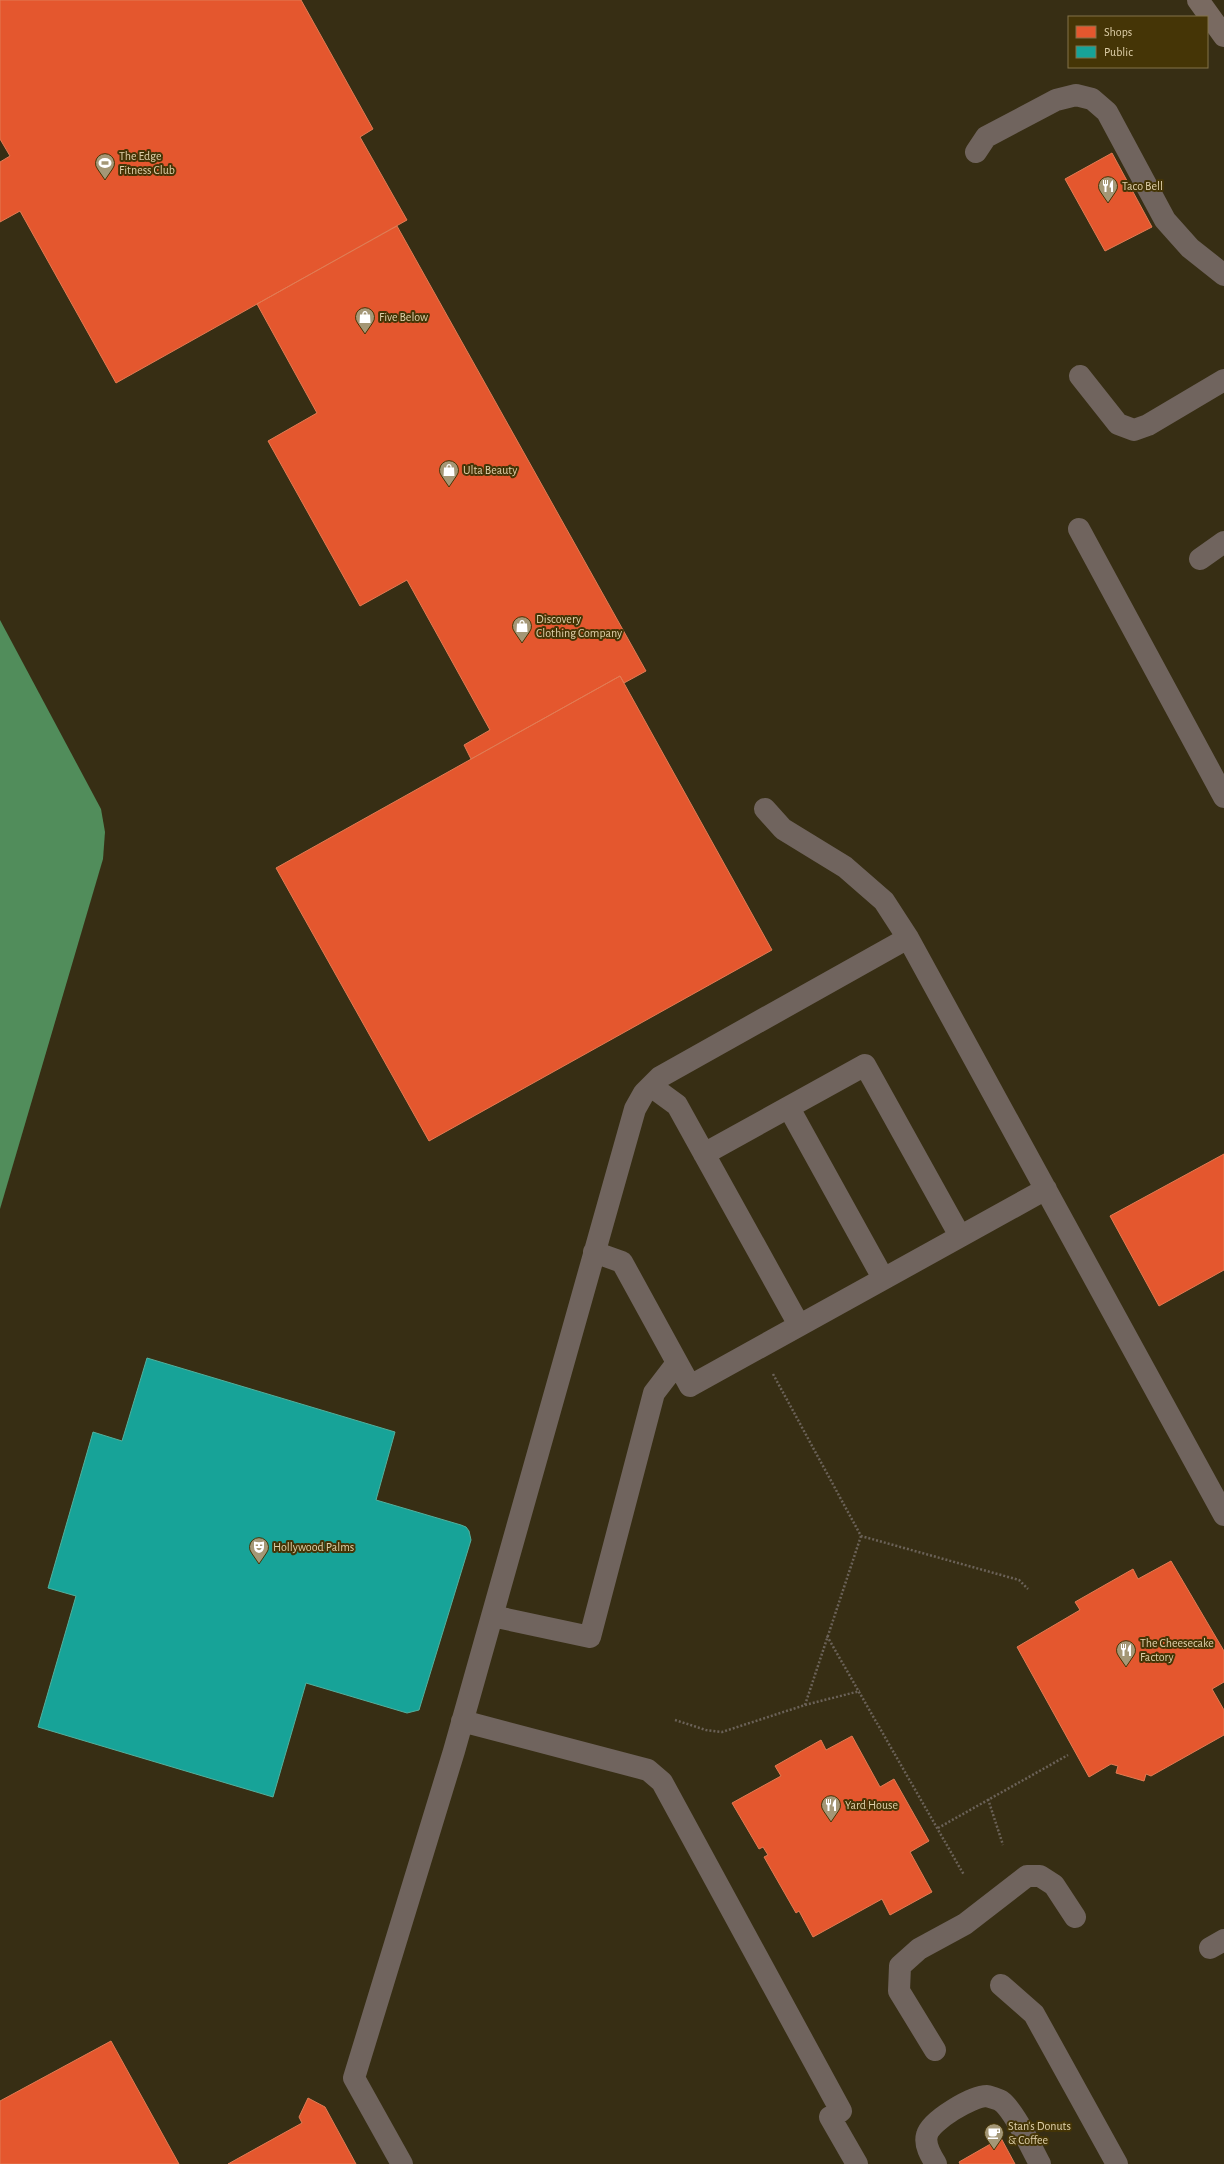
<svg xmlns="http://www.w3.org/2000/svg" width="1224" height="2164" font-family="'Alegreya Sans',sans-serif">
  <rect width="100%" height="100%" fill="#372e14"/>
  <path fill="#518d5b" d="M0 620 101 809 105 832 103 859 0 1209Z"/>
  <path fill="#e4572e" stroke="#e27b53" d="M0 0H301L373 129 360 137 407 220 116 383 20 211 0 222V162L10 156 0 139Z
    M1112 153 1152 227 1105 251 1065 179Z
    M397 226 646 671 624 683 620 676 471 759 464 745 490 730 407 580 360 606 268 441 317 413 257 304Z
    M620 676 772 950 429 1141 276 868Z
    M1224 1154V1270L1159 1306 1110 1216Z
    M1171 1561 1224 1651V1682L1212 1689 1224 1710V1735L1151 1776 1146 1774 1144 1781 1116 1773 1118 1766 1111 1764 1089 1777 1017 1647 1080 1610 1075 1602 1133 1569 1138 1579Z
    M852 1736 880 1787 894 1779 929 1841 910 1852 932 1892 890 1915 882 1899 813 1937 799 1911 796 1913 764 1857 768 1855 763 1847 759 1849 732 1803 781 1776 775 1766 821 1740 826 1750Z
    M111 2041 179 2164H0V2101Z
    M308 2098 325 2107 356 2164H228L302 2123 299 2117Z
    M1001 2138 1015 2164H960L959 2162Z"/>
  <path fill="#17a398" stroke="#53b09d" d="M147 1358 395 1432 376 1500 461 1525 466 1527 469 1531 471 1540 419 1710 407 1713 306 1683 273 1797 38 1727 76 1596 48 1588 93 1432 122 1441Z"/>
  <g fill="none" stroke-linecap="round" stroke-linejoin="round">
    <path stroke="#6b6258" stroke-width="2.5" stroke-dasharray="2 2" stroke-linecap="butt" d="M773 1374 861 1536 1019 1580 1028 1589
      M827 1636 964 1875
      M805 1705 861 1536
      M675 1720 706 1730 722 1732 805 1705 860 1691
      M988 1799 1003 1845
      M938 1828 1068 1755"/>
    <path stroke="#70645e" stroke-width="22" d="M976 152 986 137 1056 100 1076 95 1092 99 1107 112 1165 220 1190 248 1224 275
      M1080 376 1118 424 1134 430 1148 425 1224 380
      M1079 529 1224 797
      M1200 559 1224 542
      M765 809 783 829 845 867 884 901 908 938 1224 1515
      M651 1086 677 1105 799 1325
      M789 1108 883 1278
      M704 1154 865 1065 960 1236
      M594 1252 622 1262 690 1386 1046 1189
      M492 1616 590 1637 654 1393 677 1363
      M462 1721 648 1770 662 1782 841 2111
      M1210 1948 1224 1940
      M1001 1985 1034 2014 1117 2164
      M935 2050 899 1991 900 1966 919 1949 965 1924 1027 1876H1040L1054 1885 1075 1917
      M830 2117 857 2164
      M402 2164 354 2078 454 1751 635 1109 644 1093 660 1077 908 938
      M936 2164C931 2156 924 2145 927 2135 930 2121 972 2096 987 2096 990 2097 998 2099 1001 2101 1014 2110 1032 2149 1040 2164"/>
    <path stroke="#796a61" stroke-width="22" d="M1198 0 1224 36"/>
  </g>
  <defs>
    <symbol id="stadium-pin" viewBox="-11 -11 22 30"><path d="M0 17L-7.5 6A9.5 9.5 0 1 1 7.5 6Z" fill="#a49776" stroke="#453506"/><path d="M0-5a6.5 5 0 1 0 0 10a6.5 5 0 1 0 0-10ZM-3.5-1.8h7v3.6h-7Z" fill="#fff"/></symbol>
    <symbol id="restaurant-pin" viewBox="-11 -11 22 30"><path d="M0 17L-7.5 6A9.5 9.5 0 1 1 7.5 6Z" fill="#a49776" stroke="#453506"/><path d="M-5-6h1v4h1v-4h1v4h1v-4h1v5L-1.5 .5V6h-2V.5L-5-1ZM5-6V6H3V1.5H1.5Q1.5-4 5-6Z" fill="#fff"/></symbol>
    <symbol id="shop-pin" viewBox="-11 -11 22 30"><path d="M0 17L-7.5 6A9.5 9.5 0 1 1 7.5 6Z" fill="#a49776" stroke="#453506"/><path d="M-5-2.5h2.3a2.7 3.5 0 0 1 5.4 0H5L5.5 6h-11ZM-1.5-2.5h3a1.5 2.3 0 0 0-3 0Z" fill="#fff"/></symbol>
    <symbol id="theatre-pin" viewBox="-11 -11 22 30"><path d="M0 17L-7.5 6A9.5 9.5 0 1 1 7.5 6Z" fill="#a49776" stroke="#453506"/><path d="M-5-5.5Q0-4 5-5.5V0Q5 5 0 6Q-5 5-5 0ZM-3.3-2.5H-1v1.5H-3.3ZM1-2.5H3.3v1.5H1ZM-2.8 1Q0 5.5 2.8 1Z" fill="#fff"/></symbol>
    <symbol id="cafe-pin" viewBox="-11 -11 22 30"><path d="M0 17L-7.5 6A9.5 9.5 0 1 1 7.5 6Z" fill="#a49776" stroke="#453506"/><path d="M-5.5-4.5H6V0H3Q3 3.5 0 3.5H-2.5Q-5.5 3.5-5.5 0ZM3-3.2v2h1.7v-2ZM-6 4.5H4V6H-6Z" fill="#fff"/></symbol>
  </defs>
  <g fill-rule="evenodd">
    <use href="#stadium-pin" x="94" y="152" width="22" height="30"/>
    <use href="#restaurant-pin" x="1097" y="175" width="22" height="30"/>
    <use href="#shop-pin" x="354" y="306" width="22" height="30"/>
    <use href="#shop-pin" x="438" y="459" width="22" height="30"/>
    <use href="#shop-pin" x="511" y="615" width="22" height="30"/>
    <use href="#theatre-pin" x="248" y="1536" width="22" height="30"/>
    <use href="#restaurant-pin" x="1115" y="1639" width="22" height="30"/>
    <use href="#restaurant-pin" x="820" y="1794" width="22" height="30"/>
    <use href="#cafe-pin" x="983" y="2122" width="22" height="30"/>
  </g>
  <g text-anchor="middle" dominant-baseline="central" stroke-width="4" stroke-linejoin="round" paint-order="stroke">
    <g font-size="12" fill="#dfd0aa" stroke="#453506" text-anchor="start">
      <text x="119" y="156">The Edge<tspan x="119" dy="14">Fitness Club</tspan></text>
      <text x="1122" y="186">Taco Bell</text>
      <text x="379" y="317">Five Below</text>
      <text x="463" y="470">Ulta Beauty</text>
      <text x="536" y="619">Discovery<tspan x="536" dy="14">Clothing Company</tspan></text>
      <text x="273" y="1547">Hollywood Palms</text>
      <text x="1140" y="1643">The Cheesecake<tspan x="1140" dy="14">Factory</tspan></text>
      <text x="845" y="1805">Yard House</text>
      <text x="1008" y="2126">Stan's Donuts<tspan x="1008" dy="14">&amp; Coffee</tspan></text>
    </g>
  </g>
  <rect x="1068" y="16" width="140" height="52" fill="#453506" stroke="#837348"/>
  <rect x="1076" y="26" width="20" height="12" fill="#e4572e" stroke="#837348"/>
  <text x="1104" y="36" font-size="12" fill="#dfd0aa">Shops</text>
  <rect x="1076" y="46" width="20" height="12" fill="#17a398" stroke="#837348"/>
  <text x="1104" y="56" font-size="12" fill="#dfd0aa">Public</text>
</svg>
